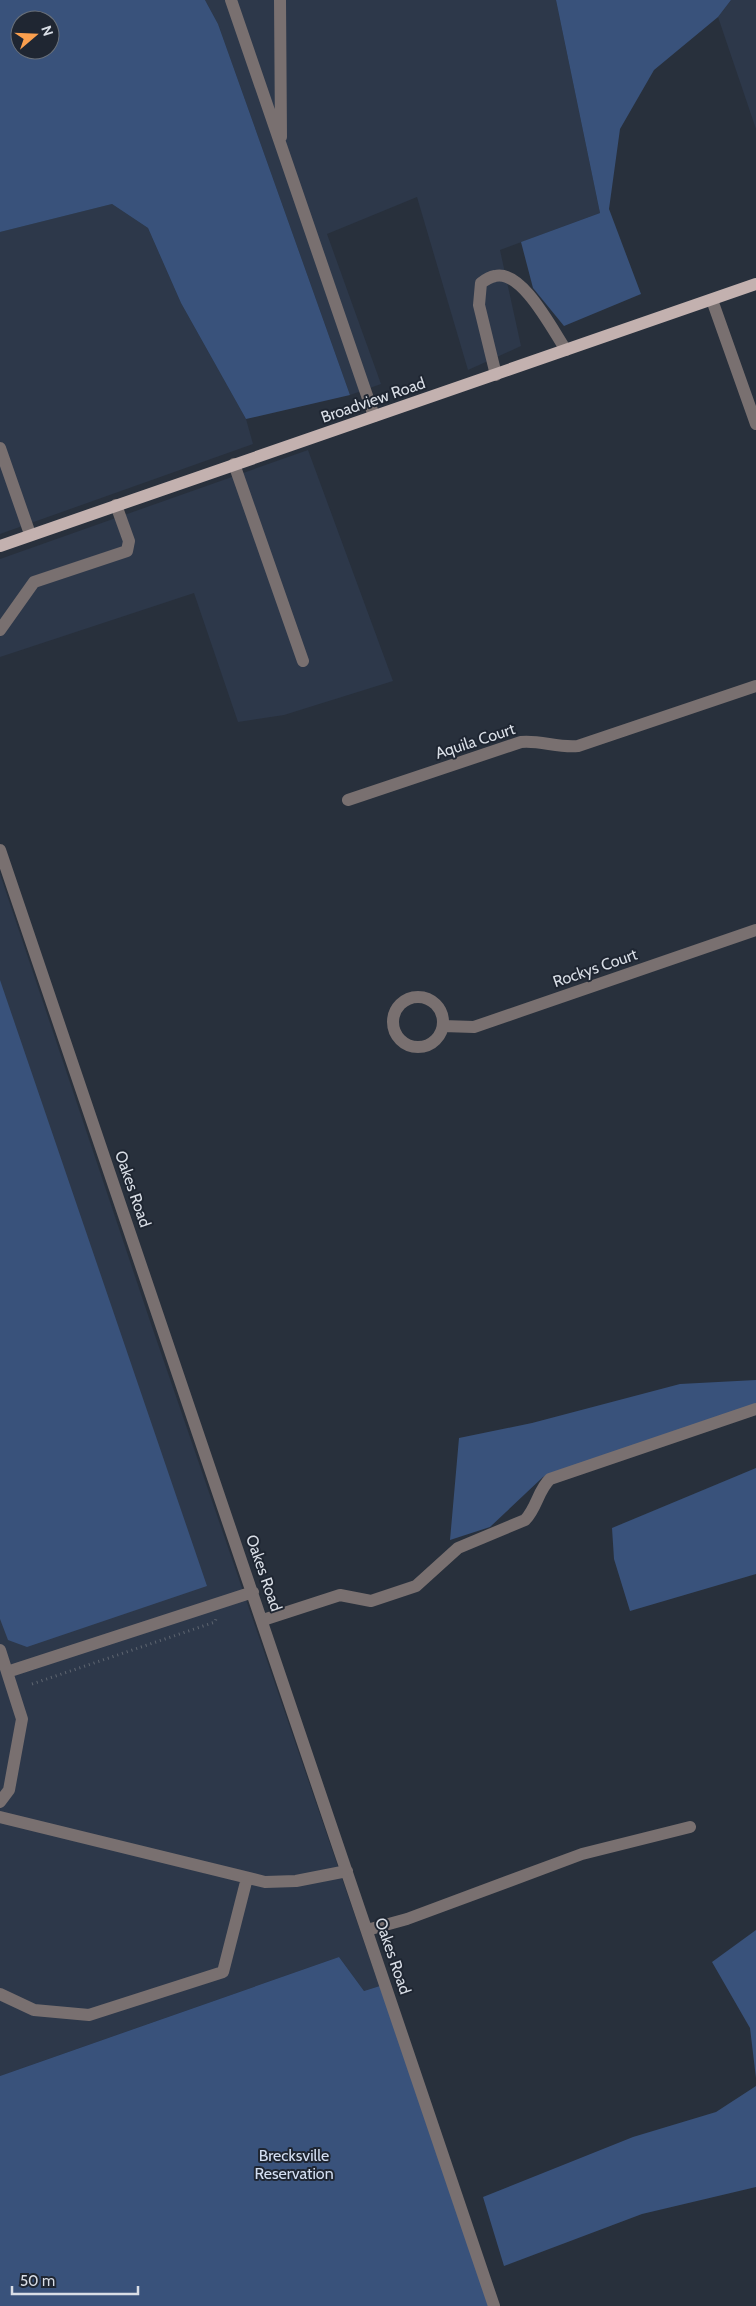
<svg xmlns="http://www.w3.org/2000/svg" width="756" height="2306" font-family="Cabin,sans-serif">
  <rect width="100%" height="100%" fill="#28303c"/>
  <path fill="#2d384a" d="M205 0H556L600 213 500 250 521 346 468 370 417 197 327 234 381 384 350 395 218 24Z
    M731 0H756V129L718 17Z
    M112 204 148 228 181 303 246 419 253 444 0 534V232Z
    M308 450 393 681 284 715 238 722 194 593 0 657V559Z
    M0 874 150 1321 375 1974 383 1985 364 1991 339 1957 0 2076Z"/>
  <path fill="#39527b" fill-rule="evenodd" d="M0 0H205L218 24 350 395 246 419 181 303 148 228 112 204 0 232ZM20 20H50V50H20Z
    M556 0H731L718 17 654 70 620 129 609 209 641 294 564 326 533 288 521 242 600 213Z
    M0 980 207 1586 27 1647 8 1640 0 1619Z
    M756 1380V1408L543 1477 490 1527 450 1540 459 1438 532 1423 680 1384Z
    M756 1468V1574L630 1611 614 1559 612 1528Z
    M756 1930V2078L750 2028 712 1962Z
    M339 1957 364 1991 383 1985 491 2306H0V2076Z
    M756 2086V2187L642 2214 504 2266 483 2197 633 2137 716 2112Z"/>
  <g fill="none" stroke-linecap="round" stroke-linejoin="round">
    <path stroke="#5f6671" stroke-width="3" stroke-dasharray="1 4" stroke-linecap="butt" d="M32 1684 215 1622 216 1619"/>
    <path stroke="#797070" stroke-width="12" d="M231 0 374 416
      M280 0 281 137
      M712 300 756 424
      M496 375 479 305 481 283C485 280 490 277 495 276 522 269 553 331 566 350
      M0 448 30 534
      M234 464 303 661
      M0 630 34 582 127 551 129 541 116 505
      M348 800 521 742C540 740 558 748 578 746L756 686
      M0 850 494 2306
      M393 1022a25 25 0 1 1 50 0a25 25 0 1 1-50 0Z
      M443 1026 474 1027 756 930
      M263 1620 340 1595 371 1601 416 1586 458 1548 525 1520C537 1508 538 1490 550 1479L756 1409
      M0 1650 7 1672 253 1592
      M0 1802 9 1790 22 1719 7 1672
      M0 1817 265 1882 296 1881 347 1871
      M367 1930 407 1919 582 1854 690 1827
      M0 1994 34 2010 89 2015 223 1972 247 1878"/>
    <path stroke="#c3b1af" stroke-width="12" d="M0 546 756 284"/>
  </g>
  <g text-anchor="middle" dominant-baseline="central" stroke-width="4" stroke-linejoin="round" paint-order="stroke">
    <g font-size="16" fill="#d9dee6" stroke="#1f2632">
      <text transform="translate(373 400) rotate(-19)">Broadview Road</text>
      <text transform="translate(475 741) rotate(-18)">Aquila Court</text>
      <text transform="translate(595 968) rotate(-19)">Rockys Court</text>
      <text transform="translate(133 1189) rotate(71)">Oakes Road</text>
      <text transform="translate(264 1573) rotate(71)">Oakes Road</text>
      <text transform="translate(393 1956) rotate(71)">Oakes Road</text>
    </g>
    <g font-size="16" fill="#d4dff2" stroke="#1f2632">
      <text x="294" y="2155">Brecksville<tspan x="294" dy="18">Reservation</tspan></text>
    </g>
  </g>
  <g transform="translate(35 35) rotate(71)"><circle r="24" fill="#1f2632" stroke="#69707a"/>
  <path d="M0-4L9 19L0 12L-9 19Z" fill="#fa9f4e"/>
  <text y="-8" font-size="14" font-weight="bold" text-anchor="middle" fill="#d9dee6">N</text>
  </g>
  <path d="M12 2286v8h126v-8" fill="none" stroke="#d9dee6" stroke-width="2.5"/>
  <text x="20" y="2286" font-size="15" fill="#d9dee6" stroke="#1f2632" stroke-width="4" paint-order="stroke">50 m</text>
</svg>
